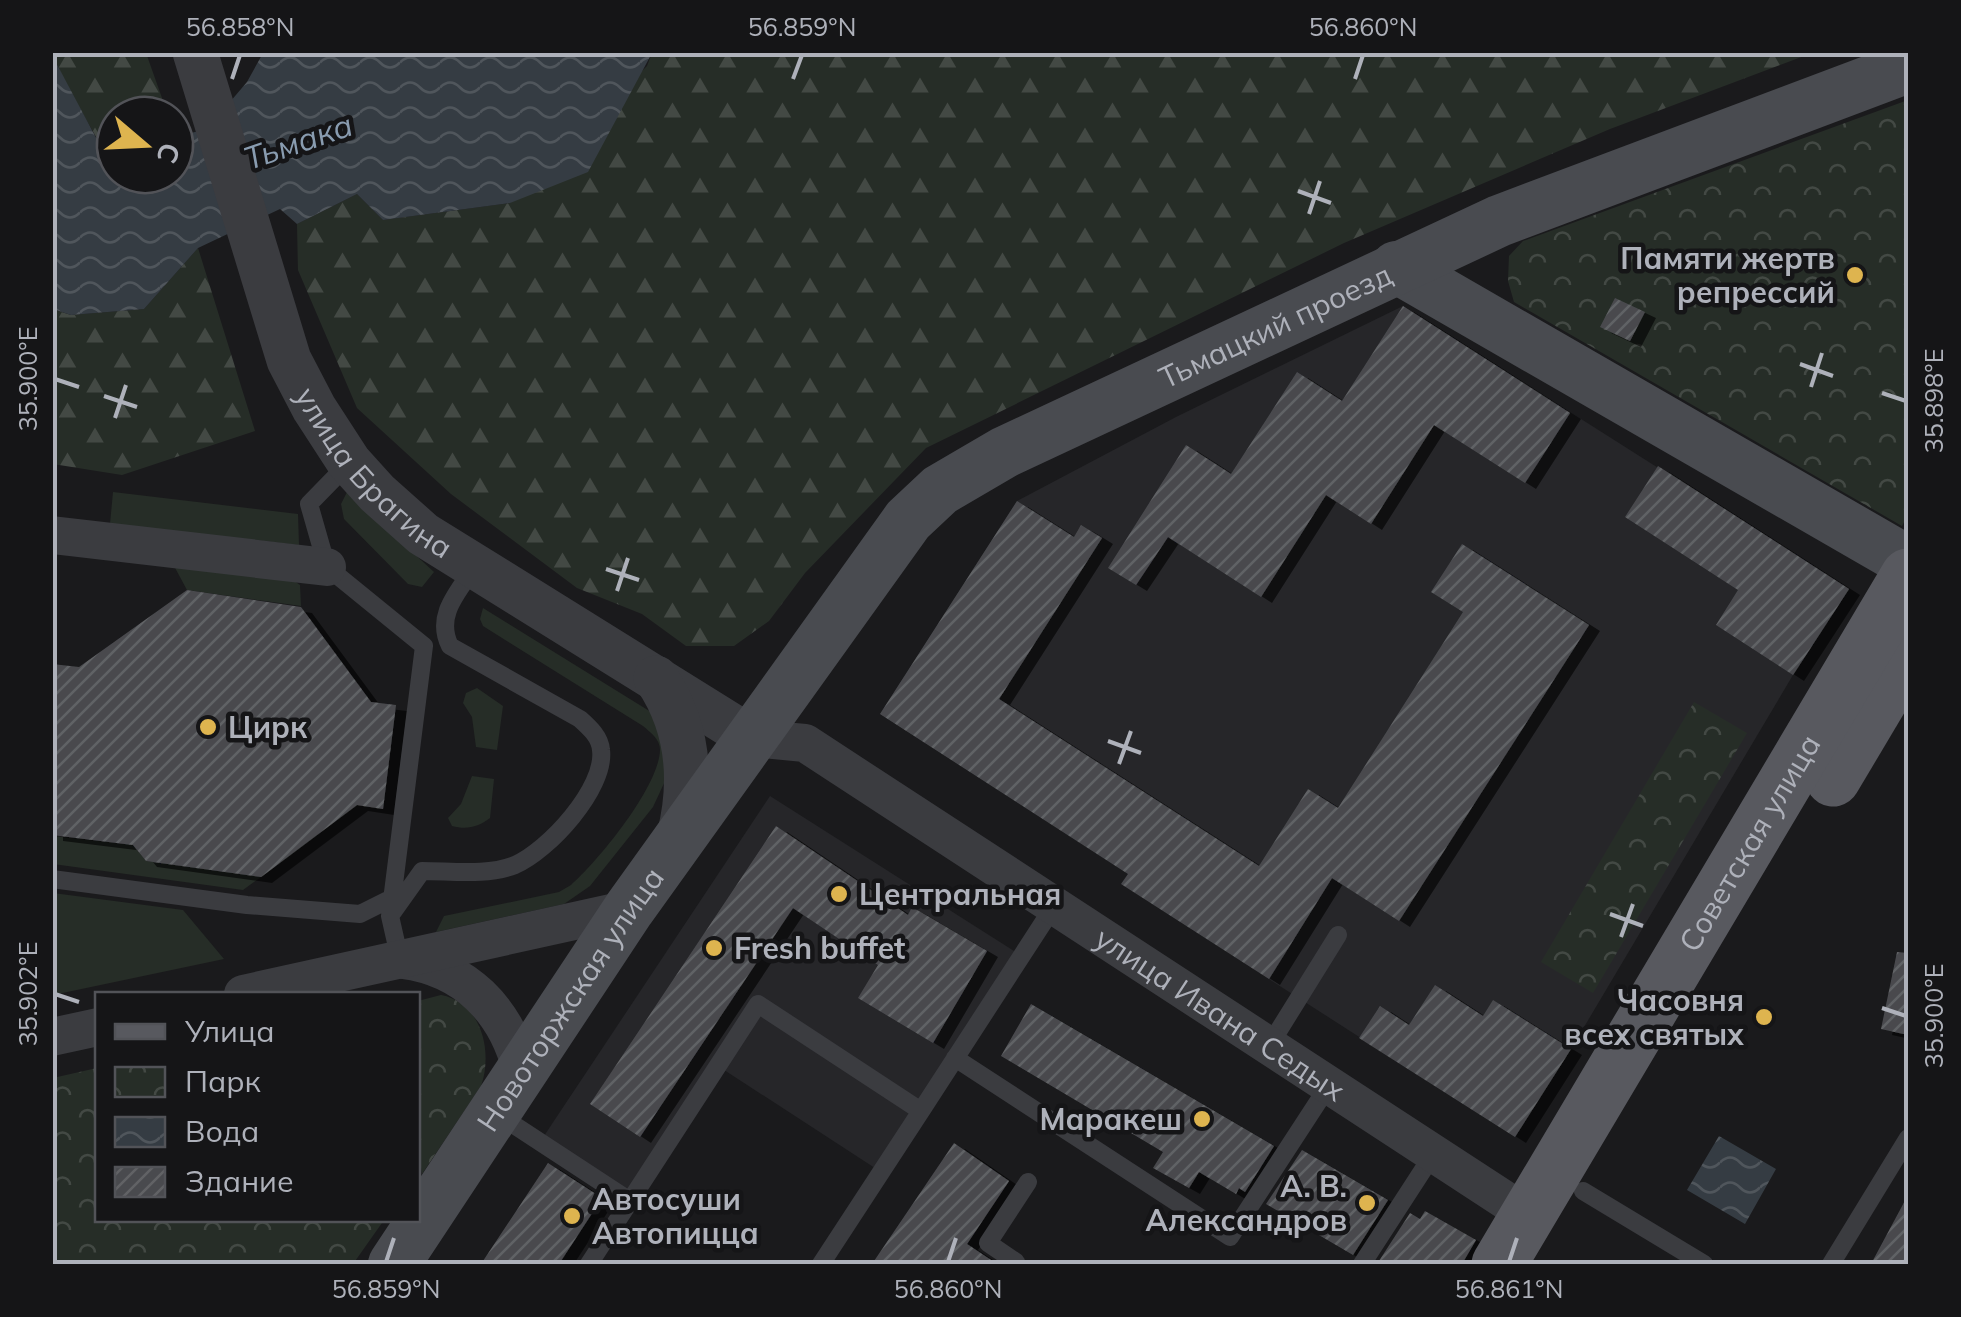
<svg xmlns="http://www.w3.org/2000/svg" width="1961" height="1317" font-family="Mulish,sans-serif">
  <defs>
    <pattern id="forest-firs" width="22" height="20" patternUnits="userSpaceOnUse" patternTransform="scale(2.5)"><rect width="22" height="20" fill="#262d27"/><path d="M5 1l3.5 6h-7zM16 11l3.5 6h-7z" fill="#434944"/></pattern>
    <pattern id="park-crowns" width="20" height="18" patternUnits="userSpaceOnUse" patternTransform="scale(2.5)"><rect width="20" height="18" fill="#262d27"/><path d="M2 6a3 3 0 1 1 6 0M12 15a3 3 0 1 1 6 0" fill="none" stroke="#434944"/></pattern>
    <pattern id="water-waves" width="16" height="10" patternUnits="userSpaceOnUse" patternTransform="scale(2.5)"><rect width="16" height="10" fill="#353c43"/><path d="M0 5q4-4 8 0t8 0" fill="none" stroke="#50565c"/></pattern>
    <pattern id="building-hatch" width="6" height="6" patternUnits="userSpaceOnUse" patternTransform="scale(2.5)"><rect width="6" height="6" fill="#494a4e"/><path d="M-1 1l2-2M0 6l6-6M5 7l2-2" fill="none" stroke="#616265"/></pattern>
    <filter id="shadow"><feDropShadow dx="11" dy="6" stdDeviation="0" flood-color="#0009"/></filter>
  </defs>
  <rect width="100%" height="100%" fill="#1a1a1c"/>
  <path fill="#262629" d="M1403 306 1849 589 1793 675 1571 1049 1515 1137 1269 979 1128 873 880 714 1017 501 1176 417Z
    M770 796 1022 956 881 1172 718 1066 630 1201 540 1142Z"/>
  <path fill="#262d27" d="M113 492 298 514 299 545 110 524Z
    M347 492 434 572 422 587 408 584 344 519 341 504Z
    M173 564 290 578 300 585 301 606 187 590Z
    M483 608 651 712 670 732 666 779 653 807 590 886 564 904 436 932 444 916 559 892 571 885C598 861 659 787 660 750 660 739 651 733 643 726L483 626 480 619Z
    M477 688 503 706 497 750 476 747 472 717 463 703 466 693Z
    M472 776 494 779 490 818C478 827 467 830 452 826L448 818 461 804Z
    M53 836 133 845 146 861 261 877 243 890 53 864Z
    M53 893 183 910 224 959 53 995Z"/>
  <path fill="url(#forest-firs)" d="M52 53H146L168 115H115V147L103 149 67 86Z
    M652 53H1812L1610 129 1344 243 926 448 805 573 769 621 734 646H686L642 614 577 588 451 494 357 408 298 270 297 224 357 194 383 220 510 203 647 66Z
    M198 248 255 431 122 475 53 464 52 309 71 315 144 309Z"/>
  <path fill="url(#park-crowns)" d="M1908 100V514L1902 526 1514 302 1508 281 1509 256 1523 241Z
    M1694 702 1747 733 1593 993 1541 962Z
    M441 995C482 1003 493 1052 481 1086L422 1174 421 1167 418 1171V1001Z
    M97 1068 98 1220H384L353 1264H53V1078Z"/>
  <path fill="url(#water-waves)" d="M263 53H652L588 172 510 203 383 220 357 194 297 224 280 209 198 248 144 309 71 315 53 309 52 55 102 149 115 147V175H175V137L207 129 247 82Z
    M1719 1136 1776 1169 1745 1224 1687 1190Z"/>
  <path fill="url(#building-hatch)" filter="url(#shadow)" d="M1615 298 1645 312 1630 341 1600 327Z
    M1403 306 1570 413 1525 483 1434 425 1371 524 1326 495 1261 597 1168 537 1136 585 1108 568 1186 445 1231 474 1297 372 1342 401Z
    M1658 466 1849 589 1793 675 1716 625 1738 590 1625 517Z
    M1017 501 1074 537 1081 525 1102 538 999 699 1259 866 1308 789 1338 808 1463 612 1431 592 1462 544 1589 625 1399 921 1332 878 1269 979 1121 884 1128 874 880 714Z
    M187 590 301 607 371 702 396 705 383 809 357 805 261 877 146 861 133 845 52 835V664L79 667Z
    M776 826 908 915 912 907 987 951 933 1043 858 998 878 965 793 908 640 1137 590 1104Z
    M1897 952 1908 953V1035L1881 1029Z
    M1435 985 1483 1016 1493 1000 1571 1049 1515 1137 1359 1038 1380 1006 1409 1025Z
    M1031 1004 1274 1146 1245 1192 1239 1188 1236 1194 1199 1172 1189 1188 1153 1168 1163 1152 1001 1056Z
    M954 1143 1009 1181 967 1244 997 1264H872Z
    M1302 1150 1388 1200 1353 1255 1266 1204Z
    M548 1163 602 1198 559 1264H481Z
    M1908 1195V1264H1871Z
    M1425 1211 1476 1240 1462 1264H1377L1410 1213 1420 1219Z"/>
  <g fill="none" stroke-linecap="round" stroke-linejoin="round">
    <path stroke="#3b3c40" stroke-width="18" d="M349 463 309 504 327 567 424 646 390 916 400 960
      M52 879 247 905 360 914 392 898
      M390 916 422 871C452 871 487 876 515 865 548 851 606 788 601 750 600 737 590 728 580 719L450 646C435 616 457 593 474 568
      M1269 1046 1338 935
      M955 1058 1230 1237 1329 1085
      M921 1111 1054 906
      M499 1115 630 1201 758 1004 921 1111 821 1264
      M1583 1191 1704 1264
      M589 1264 630 1201
      M1014 1264 1016 1262 988 1243 1028 1182
      M1362 1264 1434 1153
      M1831 1264 1908 1138"/>
    <g stroke="#3b3c40" stroke-width="38">
      <path d="M52 535 327 567"/>
      <path id="s1" d="M751 738 805 743 1528 1215"/>
      <path d="M403 960C465 968 506 1010 521 1069"/>
      <path d="M243 994 629 909"/>
      <path d="M52 1037 98 1027"/>
    </g>
    <g stroke="#3b3c40" stroke-width="45">
      <path id="s2" d="M195 52 289 360 314 408 349 462 377 493 423 534 751 738"/>
      <path d="M656 678C689 727 693 781 679 837"/>
    </g>
    <g stroke="#494b50" stroke-width="52">
      <path d="M1396 267 1908 562"/>
      <path id="s3" d="M394 1264 629 909 908 520 940 490 1005 452 1499 221 1908 67"/>
    </g>
    <g stroke="#58595f" stroke-width="55">
      <path d="M1833 779 1908 653"/>
      <path id="s4" d="M1499 1264 1908 576"/>
    </g>
  </g>
  <path fill="none" stroke="#aeb1ba" stroke-width="4" d="M232 79 240 55M793 79 802 55M1355 79 1363 55M1298 191 1331 203M1309 214 1320 181M1800 364 1833 376M55 379 79 387M1811 387 1822 353M1882 393 1906 401M104 396 137 407M115 418 126 385M606 569 639 580M617 591 628 558M1108 741 1141 753M1119 764 1131 731M1610 914 1643 926M1621 937 1633 904M55 994 79 1002M1882 1008 1906 1016M386 1262 394 1238M948 1262 956 1238M1509 1262 1517 1238"/>
  <g fill="#deb44f" stroke="#151517" stroke-width="4">
    <circle cx="1855" cy="275" r="10"/>
    <circle cx="208" cy="727" r="10"/>
    <circle cx="839" cy="894" r="10"/>
    <circle cx="714" cy="948" r="10"/>
    <circle cx="1764" cy="1017" r="10"/>
    <circle cx="1202" cy="1119" r="10"/>
    <circle cx="1367" cy="1203" r="10"/>
    <circle cx="572" cy="1216" r="10"/>
  </g>
  <g text-anchor="middle" dominant-baseline="central" stroke-width="9" stroke-linejoin="round" paint-order="stroke">
    <g font-size="30" font-weight="bold" fill="#aeb1ba" stroke="#151517" text-anchor="end">
      <text x="1835" y="258">Памяти жертв<tspan x="1835" dy="34">репрессий</tspan></text>
      <text x="228" y="727" text-anchor="start">Цирк</text>
      <text x="859" y="894" text-anchor="start">Центральная</text>
      <text x="734" y="948" text-anchor="start">Fresh buffet</text>
      <text x="1744" y="1000">Часовня<tspan x="1744" dy="34">всех святых</tspan></text>
      <text x="1182" y="1119">Маракеш</text>
      <text x="1347" y="1186">А. В.<tspan x="1347" dy="34">Александров</tspan></text>
      <text x="592" y="1199" text-anchor="start">Автосуши<tspan x="592" dy="34">Автопицца</tspan></text>
    </g>
    <g font-size="30" fill="#aeb1ba" stroke="#151517">
      <text stroke="none"><textPath href="#s3" startOffset="1322">Тьмацкий проезд</textPath></text>
      <text stroke="none"><textPath href="#s2" startOffset="465">улица Брагина</textPath></text>
      <text stroke="none"><textPath href="#s4" startOffset="490">Советская улица</textPath></text>
      <text stroke="none"><textPath href="#s3" startOffset="318">Новоторжская улица</textPath></text>
      <text stroke="none"><textPath href="#s1" startOffset="550">улица Ивана Седых</textPath></text>
    </g>
    <g font-size="32" font-style="italic" fill="#899cb0" stroke="#151517">
      <text transform="translate(298 141) rotate(-19)">Тьмака</text>
    </g>
  </g>
  <rect width="1961" height="1317" fill="none" stroke="#151517" stroke-width="110"/>
  <rect x="95" y="992" width="325" height="230" fill="#151517" stroke="#525358" stroke-width="2.5"/>
  <rect x="115" y="1024" width="50" height="15" fill="#58595f" stroke="#525358" stroke-width="2.5"/>
  <text x="185" y="1042" font-size="30" fill="#aeb1ba">Улица</text>
  <rect x="115" y="1067" width="50" height="30" fill="url(#park-crowns)" stroke="#525358" stroke-width="2.5"/>
  <text x="185" y="1092" font-size="30" fill="#aeb1ba">Парк</text>
  <rect x="115" y="1117" width="50" height="30" fill="url(#water-waves)" stroke="#525358" stroke-width="2.5"/>
  <text x="185" y="1142" font-size="30" fill="#aeb1ba">Вода</text>
  <rect x="115" y="1167" width="50" height="30" fill="url(#building-hatch)" stroke="#525358" stroke-width="2.5"/>
  <text x="185" y="1192" font-size="30" fill="#aeb1ba">Здание</text>
  <g transform="translate(145 145) rotate(109)"><circle r="48" fill="#151517" stroke="#525358" stroke-width="2.5"/>
  <path d="M0-8L18 38L0 25L-18 38Z" fill="#deb44f"/>
  <text y="-15" font-size="28" font-weight="bold" text-anchor="middle" fill="#aeb1ba">С</text>
  </g>
  <rect x="55" y="55" width="1851" height="1207" fill="none" stroke="#aeb1ba" stroke-width="4"/>
  <g font-size="25" text-anchor="middle" fill="#aeb1ba">
    <text x="240" y="36">56.858°N</text>
    <text x="802" y="36">56.859°N</text>
    <text x="1363" y="36">56.860°N</text>
    <text transform="translate(28 379) rotate(-90)" y="9">35.900°E</text>
    <text transform="translate(1934 401) rotate(-90)" y="9">35.898°E</text>
    <text transform="translate(28 994) rotate(-90)" y="9">35.902°E</text>
    <text transform="translate(1934 1016) rotate(-90)" y="9">35.900°E</text>
    <text x="386" y="1298">56.859°N</text>
    <text x="948" y="1298">56.860°N</text>
    <text x="1509" y="1298">56.861°N</text>
  </g>
</svg>
